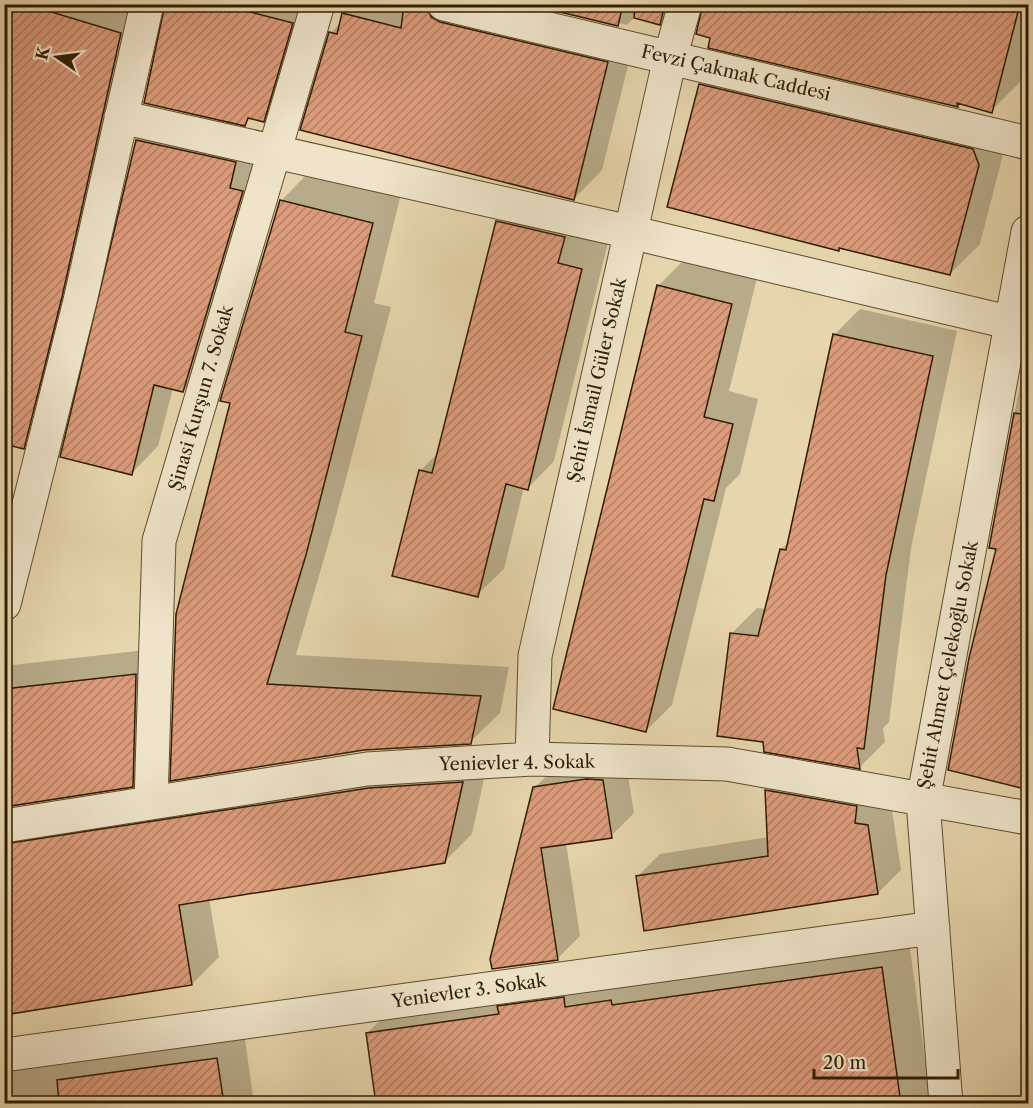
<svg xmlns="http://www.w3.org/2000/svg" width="1033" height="1108" font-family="'Libre Caslon Text',serif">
  <defs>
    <pattern id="building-hatch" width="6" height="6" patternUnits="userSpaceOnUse" patternTransform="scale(1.5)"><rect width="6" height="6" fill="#dc9b7b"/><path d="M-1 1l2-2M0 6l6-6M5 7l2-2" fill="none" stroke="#b37e62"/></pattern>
  </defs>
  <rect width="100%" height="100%" fill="#e7d6ad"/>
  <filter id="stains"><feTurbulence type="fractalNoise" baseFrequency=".00333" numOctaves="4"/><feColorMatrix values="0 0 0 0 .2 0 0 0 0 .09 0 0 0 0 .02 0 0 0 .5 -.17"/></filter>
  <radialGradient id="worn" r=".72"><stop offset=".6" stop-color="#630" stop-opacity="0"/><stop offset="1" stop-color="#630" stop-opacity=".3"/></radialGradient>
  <path fill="#0003" d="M4 4H152L65 376 33 409Z
    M167 4H318L293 90 263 120 252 117 245 124Z
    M348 4H512L636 34 602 170 574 199 507 183 508 180 331 33 341 22Z
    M537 4H678L659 23 635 17 627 25Z
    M703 4H1028V49L1020 82 991 111 960 102 957 105 712 37Z
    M730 55 1002 120 1008 135 980 244 950 274 841 247 838 249 700 85Z
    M164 114 262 136 210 364 183 391 173 388 158 446 132 473 137 140Z
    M310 171 401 194 374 303 391 307 334 524 296 655 509 667 500 713 470 742 364 749 172 779 281 201Z
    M524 195 608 243 554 461 528 488 524 487 504 569 477 595 420 471 439 452 497 222Z
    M684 260 757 278 729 391 758 399 740 474 726 488 672 705 646 731 658 286Z
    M860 309 957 331 911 548 889 722 883 728 885 742 860 767 765 750V741L732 633 757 608 767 609 781 549 790 541 834 335Z
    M1028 341V789L997 548 990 547Z
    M4 487 13 520 4 529Z
    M163 648 159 758 132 785 13 804 16 810 489 756 472 834 444 862 209 898 219 957 192 984 4 1013V666Z
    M625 757 634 813 611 836 566 843 580 936 557 959 493 968 534 788 558 765Z
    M790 768 891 803 901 870 878 893 637 877 660 854 769 837 767 791Z
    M909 941 931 1104H368L377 1102 367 1033 394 1007Z
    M244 1032 254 1104H4V1065Z"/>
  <path fill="url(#building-hatch)" stroke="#301d01" stroke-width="1.5" d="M4 4H25L121 33 62 297 24 449 4 444Z
    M165 4H219L293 23 264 122 248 118 245 126 144 103Z
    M404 4H426L431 17 440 22 608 62 574 200 300 130 329 32 337 34 342 13 401 28Z
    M527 4H623L618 26Z
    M635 4H665L660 25 634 18Z
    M703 4H1020L992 113 957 103 958 107 708 48 710 38 696 34Z
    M699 84 973 149 979 165 950 275 839 248V251L667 207Z
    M136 140 236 162 230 188 243 191 183 392 154 385 132 475 60 457Z
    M280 200 373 223 345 332 362 336 306 555 267 684 481 696 471 744 364 750 170 781 176 614 230 403 220 401Z
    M496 221 565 237 558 263 582 269 528 490 506 484 478 597 392 576 419 470 432 473Z
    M657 285 732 304 704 417 733 424 714 501 704 499 646 732 553 709Z
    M833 334 933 356 886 575 864 749 857 748 860 769 764 752 763 742 717 736 730 633 758 636 780 549 786 550Z
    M1014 413 1029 415V790L948 770 969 658 996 549 989 548Z
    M136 674 133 787 4 807V689Z
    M586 779 603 780 612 838 541 848 558 960 492 969 490 959 533 787Z
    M463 782 445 863 179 905 192 985 4 1015V844L369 788Z
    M765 790 857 806 855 823 868 825 878 894 644 931 636 876 768 856Z
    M882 967 901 1104H376L366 1033 499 1014 497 1006 564 997 565 1007 611 1000 612 1005Z
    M217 1058 224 1104H59L57 1080Z"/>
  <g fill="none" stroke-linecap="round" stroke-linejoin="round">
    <defs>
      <path id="minor" d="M444 4 1028 143
        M121 117 630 232 1012 323
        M4 604 80 301 147 4
        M532 759 535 656 670 58 685 4
        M151 803 159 541 318 4
        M4 826 367 769 532 759 727 764 1028 818
        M4 1055 933 928
        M946 1104 923 801 1028 232"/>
    </defs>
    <use href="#minor" stroke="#5e4b2c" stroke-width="35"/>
    <use href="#minor" stroke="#efe4ca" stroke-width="33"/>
  </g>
  <g text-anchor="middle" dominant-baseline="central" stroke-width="5" stroke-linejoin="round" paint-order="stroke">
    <g font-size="18" fill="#301d01" stroke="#efe4ca">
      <text transform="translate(736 73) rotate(13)">Fevzi Çakmak Caddesi</text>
      <text transform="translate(597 380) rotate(-77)">Şehit İsmail Güler Sokak</text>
      <text transform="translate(201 398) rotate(-74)">Şinasi Kurşun 7. Sokak</text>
      <text transform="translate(948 665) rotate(-79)">Şehit Ahmet Çelekoğlu Sokak</text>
      <text transform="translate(517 763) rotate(-1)">Yenievler 4. Sokak</text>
      <text transform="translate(469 991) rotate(-8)">Yenievler 3. Sokak</text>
    </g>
  </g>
  <rect width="1033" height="1108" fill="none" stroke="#e7d6ad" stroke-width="24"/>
  <rect x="6" y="6" width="1021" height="1096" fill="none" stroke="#301d01" stroke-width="3"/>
  <rect x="12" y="12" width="1009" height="1084" fill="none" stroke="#301d01" stroke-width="1.5"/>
  <g transform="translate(57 57) rotate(284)" stroke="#efe4ca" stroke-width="4.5" paint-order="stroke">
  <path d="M0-4.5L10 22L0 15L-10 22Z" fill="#301d01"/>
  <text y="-9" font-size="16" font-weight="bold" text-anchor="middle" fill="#301d01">K</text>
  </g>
  <path d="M814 1069v9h144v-9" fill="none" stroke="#301d01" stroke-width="3"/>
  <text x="823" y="1069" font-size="18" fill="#301d01" stroke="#efe4ca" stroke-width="4.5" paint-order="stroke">20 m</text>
  <rect width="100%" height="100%" filter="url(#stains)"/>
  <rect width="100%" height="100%" fill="url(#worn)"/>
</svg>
